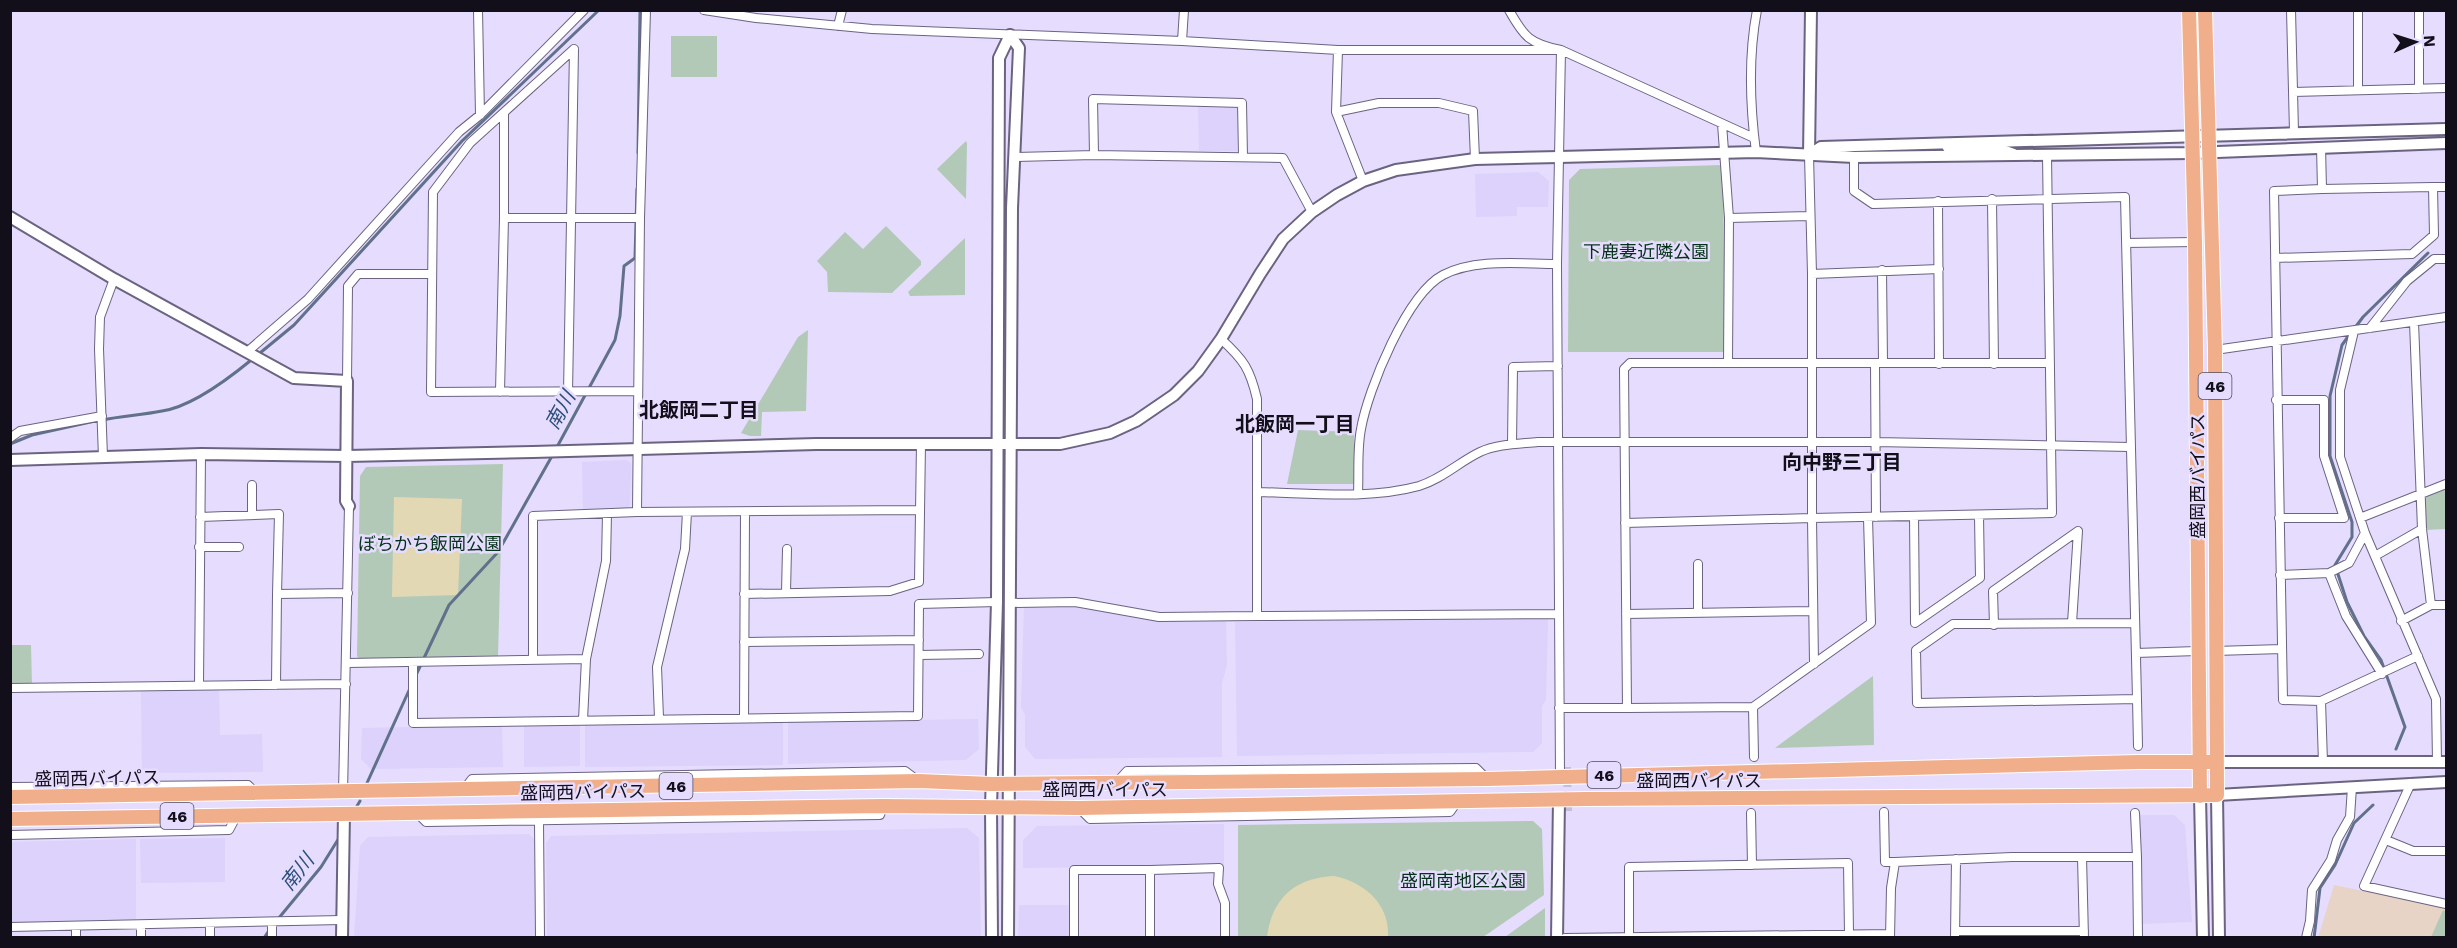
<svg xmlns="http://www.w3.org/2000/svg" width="2457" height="948" font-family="'Work Sans','Noto Sans JP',sans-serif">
  <rect width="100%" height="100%" fill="#e5dcfe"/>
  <path fill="#dcd2fb" d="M1198 107 1237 108V151H1199Z
    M1538 172 1549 181 1548 207H1517V216L1476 217 1475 174Z
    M627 460 631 463 630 505 628 508 583 509 582 462Z
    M1024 606H1074L1159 622 1226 621 1227 665 1222 683V757L1035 759 1025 747V714L1021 708Z
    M1546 616 1548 619 1546 700 1542 706V743L1533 752 1237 756 1235 622Z
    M219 690 220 735 262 734 263 772 142 773 141 691Z
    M978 719 979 749 966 760 788 764V722Z
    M783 720V765L585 767V724Z
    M580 723V766L524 767V724Z
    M502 725 503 767 371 769 361 759 362 728Z
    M2138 815H2174L2185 825 2192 922 2142 924Z
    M1224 824V865L1023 868V840L1037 826Z
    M967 828 979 838 981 937H547L546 843 551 836Z
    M529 834 534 839 535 937H354L360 846 368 837Z
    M225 838V882L141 883 140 839Z
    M136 839V921L11 923 10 842Z
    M1019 905H1071V937L1018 938Z"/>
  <path fill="#e8d4c6" d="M2334 885 2446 908V937L2318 938Z"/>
  <path fill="#b3c9b8" d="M671 36H717V77H671Z
    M966 141 967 143 966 199 937 169Z
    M1723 165 1725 352H1568L1569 180 1580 169Z
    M886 226 921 261V265L892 293 828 292 827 272 817 261 845 232 863 249Z
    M965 238V295L910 296 908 292Z
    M808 330 806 411 762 412 761 436H750L741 433 798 337Z
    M1298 430 1354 432V484H1287Z
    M503 464 498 657 359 659 357 656 360 476 366 467Z
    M2446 487V529L2425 530 2424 496Z
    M10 645H31L32 685H11Z
    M1873 676 1874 745 1775 748Z
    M1533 821 1542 829 1544 895 1483 937 1238 938V825Z
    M1545 908V937H1505Z
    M2443 910 2446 912V937H2431Z"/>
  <path fill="#e2d9b4" d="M394 497 462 499 458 595 392 597Z
    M1334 876C1364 882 1390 904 1388 937H1267C1272 898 1295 878 1334 876Z"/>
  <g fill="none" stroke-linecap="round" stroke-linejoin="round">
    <path stroke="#61718b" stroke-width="3" d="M638 153 640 10
      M2354 329 2363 317 2428 253
      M2350 334 2342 345 2330 396V456L2352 522V537L2335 565 2347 602 2364 636 2381 660 2405 727 2396 749
      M260 353 294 325 462 141 599 10
      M102 420C122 416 142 415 162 411 190 407 228 379 250 361
      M10 444 32 435 95 421
      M557 447 615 340 620 316 624 266 635 258 637 189
      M416 675 449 605 498 552 552 456
      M367 783 411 686
      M357 806 360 801
      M278 919 321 867 339 838
      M264 938 270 929
      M2314 938 2320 888 2335 865 2354 823 2373 805"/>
    <path stroke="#c5bddc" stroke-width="8" stroke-dasharray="8 4" stroke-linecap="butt" d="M1567 767 1568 811"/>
    <defs>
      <path id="street" d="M478 10 480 115
        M704 10 756 18 872 29 1182 41 1338 50H1561
        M1509 10C1524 37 1530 44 1561 50L1754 138
        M2291 10 2294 132
        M838 26 842 10
        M1182 41 1184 10
        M574 49 470 143 433 192 431 392 638 391
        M1338 50 1336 112 1363 181
        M2419 89V10
        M2358 90V10
        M2293 92 2446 88
        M1336 112 1379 103H1439L1473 111 1475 159
        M504 114V218
        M1722 124 1729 218
        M1945 143 1947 148 1952 149 1997 147 2014 153
        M2321 147 2322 189 2274 191 2283 700 2321 701 2323 763
        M1756 152C1750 106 1748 57 1757 10
        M1094 155 1093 99 1242 103 1243 157
        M1809 155 1812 274V518L2052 513 2047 155
        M1015 157 1094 155 1283 158 1312 212
        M1854 157V191L1873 204 2125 197 2137 699 1917 703 1916 650 1953 624 2135 623
        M2433 187H2446
        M1992 199 1994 364
        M1938 201 1939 364
        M2126 243 2195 242
        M2275 258 2412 254 2434 235 2433 187 2322 189
        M1557 264 1560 776
        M1882 270 1883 363
        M1812 274 1939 269
        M2414 322 2422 529 2431 605
        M2370 328 2407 281 2434 259H2446
        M2354 331 2340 390V457L2365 533 2436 699 2437 762
        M1221 339C1244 360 1250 369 1257 399V616L1559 614
        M2215 350 2446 317
        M247 352 308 299 459 132 480 115 584 10
        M1728 363 1729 218 1810 216
        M1875 363 1876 517
        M347 381 348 286 358 274H432
        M500 392 504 218H640
        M568 393 574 49
        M2276 400H2324V456L2344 518H2279
        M10 438 20 431 102 416
        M1512 444 1513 367 1558 366
        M103 457 99 349 100 317 114 279
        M1258 492C1310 493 1368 500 1419 486 1442 479 1459 462 1480 452 1497 444 1519 444 1538 442H1875L2130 447
        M1358 493C1359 472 1357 449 1361 429 1368 389 1407 294 1443 275 1476 258 1521 264 1557 264L1561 50
        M637 512 640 218 646 10
        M252 515V485
        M1914 516 1915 623 1980 578 1979 516
        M200 517 279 514 277 594
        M1868 518 1871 623 1753 707 1627 708 1624 369 1630 363H2049
        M2360 518 2446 484
        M1625 523 1812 518 1814 664
        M199 547H239
        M2375 556 2422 529
        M1698 564V613
        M2329 573 2349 563 2365 533
        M2280 575 2329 573 2346 616 2382 674
        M786 592 787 549
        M744 594 890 591 919 582 921 443
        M1009 603 1075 602 1159 617 1257 616
        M1626 614 1813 611
        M2401 621 2431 605H2446
        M1994 625 1993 591 2078 531 2072 623
        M744 642 919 640
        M2215 651 2282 649
        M2136 653 2197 651
        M919 655 979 654
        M533 659V516L637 512 920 510
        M413 662V723L918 716 919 604 997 602
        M347 663 586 659
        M199 685 201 454
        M276 685 277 594 348 593
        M10 688 346 684
        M2137 699 2138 746
        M2321 701 2418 656
        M1753 707 1754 757
        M1559 708H1627
        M659 718 657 667 685 549 687 512
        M744 718 745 512
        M583 720 586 659 606 561 607 514
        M1117 782 1127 771 1476 768 1487 779
        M2411 783 2364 886 2446 904
        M10 787 248 785 255 792
        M465 788 472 779 905 771 917 780
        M343 793 349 506
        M1079 808 1090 819 1450 812 1457 802
        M1884 812 1885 862H1895
        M1751 813 1752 865
        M2135 813 2137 857
        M418 814 426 822 880 815 883 806
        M539 822 540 938
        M10 835 229 830 237 815
        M2386 840 2413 851H2446
        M2082 857 2084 938
        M1150 870 1219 868 1218 884 1225 903V938
        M272 922V938
        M10 927 342 920
        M1955 931H2084
        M76 938V926
        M141 938V925
        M210 938V923
        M1074 938V870H1150V938
        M1565 938 1890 934
        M1629 938V867L1848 863 1849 934
        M1890 938 1891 888 1895 862 2012 857H2137L2138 938
        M1955 938 1956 859
        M2306 938 2310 921 2312 890 2331 860 2337 840 2350 817 2352 787"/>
      <path id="secondary" d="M1809 155 1821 147 2446 129
        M1809 155 1811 10
        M10 217 114 279 294 378 347 381 346 501 349 506
        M10 460 201 454 347 456 533 452 816 444H1060L1110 433 1136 421 1174 395 1198 371 1221 339 1260 274 1283 239 1312 212 1337 195 1363 181 1396 170 1475 159 1559 157 1756 152 1854 157 2192 153 2446 143
        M2216 762H2446
        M2200 796 2203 938
        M342 938 344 813
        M992 938 991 807 997 602 999 58 1010 35
        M1008 938 1012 208 1019 48 1010 35
        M1557 938 1559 800
        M2219 938 2217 795 2446 782"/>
      <path id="highway" d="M2189 10 2195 242 2200 796
        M10 797 919 781 991 784 1487 779 2138 762H2216
        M10 819 883 806 1079 808 1586 799 2217 795 2215 350 2205 10"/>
    </defs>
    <use href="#street" stroke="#6b6380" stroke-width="10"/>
    <use href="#secondary" stroke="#6b6380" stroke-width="14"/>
    <use href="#highway" stroke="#fff" stroke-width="16"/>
    <use href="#street" stroke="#fff" stroke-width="8"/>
    <use href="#secondary" stroke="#fff" stroke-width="10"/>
    <use href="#highway" stroke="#f1ae8a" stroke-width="14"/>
  </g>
  <g text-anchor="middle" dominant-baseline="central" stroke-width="5" stroke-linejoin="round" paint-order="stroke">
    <g fill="#e5dcfe" stroke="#514c5e" stroke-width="1.5">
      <rect x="2198.5" y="373" width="33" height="26" rx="4.5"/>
      <rect x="1587.5" y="762" width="33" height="26" rx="4.5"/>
      <rect x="659.5" y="773" width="33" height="26" rx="4.5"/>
      <rect x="160.5" y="803" width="33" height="26" rx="4.5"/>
    </g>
    <g font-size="16" font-weight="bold" fill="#120f1a">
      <text x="2215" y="386">46</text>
      <text x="1604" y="775">46</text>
      <text x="676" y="786">46</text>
      <text x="177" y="816">46</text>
    </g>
    <g font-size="18" fill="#043218" stroke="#e5dcfe">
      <text x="1646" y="251">下鹿妻近隣公園</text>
      <text x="430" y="543">ぼちかち飯岡公園</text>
      <text x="1463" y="880">盛岡南地区公園</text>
    </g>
    <g font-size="18" fill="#120f1a" stroke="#e5dcfe">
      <text transform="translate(2197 476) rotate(-90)">盛岡西バイパス</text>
      <text transform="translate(97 778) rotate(-1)">盛岡西バイパス</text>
      <text x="1699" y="780">盛岡西バイパス</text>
      <text x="1105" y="789">盛岡西バイパス</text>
      <text transform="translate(583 792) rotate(-1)">盛岡西バイパス</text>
    </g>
    <g font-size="20" font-style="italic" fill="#2e4f7b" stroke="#e5dcfe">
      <text transform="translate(560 410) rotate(-61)">南川</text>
      <text transform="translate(297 872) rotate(-52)">南川</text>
    </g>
    <g font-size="20" font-weight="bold" fill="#120f1a" stroke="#e5dcfe">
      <text x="699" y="410">北飯岡二丁目</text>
      <text x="1295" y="424">北飯岡一丁目</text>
      <text x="1842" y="462">向中野三丁目</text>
    </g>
  </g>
  <rect width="2457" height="948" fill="none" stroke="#120f1a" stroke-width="24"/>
  <g transform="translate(2415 42) rotate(87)" stroke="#e5dcfe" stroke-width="4.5" paint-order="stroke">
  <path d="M0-4.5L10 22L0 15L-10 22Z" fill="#120f1a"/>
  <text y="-9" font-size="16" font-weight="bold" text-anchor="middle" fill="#120f1a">N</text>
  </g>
</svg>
